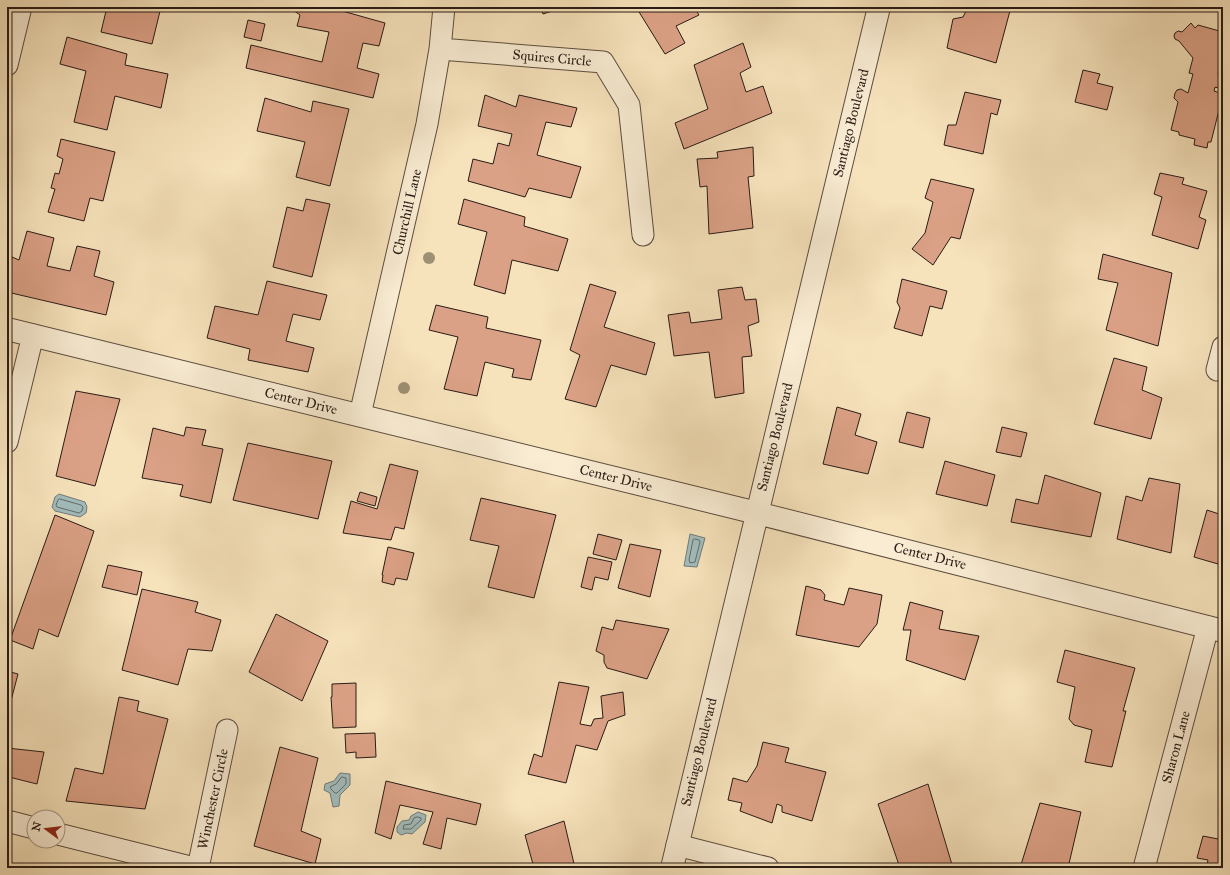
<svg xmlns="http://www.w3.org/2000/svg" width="1230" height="875" font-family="'IM FELL Great Primer',serif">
  <rect width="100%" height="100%" fill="#f6e2bb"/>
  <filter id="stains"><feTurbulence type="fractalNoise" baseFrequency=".005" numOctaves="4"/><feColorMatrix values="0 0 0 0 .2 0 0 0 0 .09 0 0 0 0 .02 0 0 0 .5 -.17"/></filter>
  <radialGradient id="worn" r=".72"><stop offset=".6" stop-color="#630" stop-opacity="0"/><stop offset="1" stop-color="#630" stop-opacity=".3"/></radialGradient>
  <path fill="#a1bbbb" stroke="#717b79" d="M59 494 85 502 87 507 86 513 80 517 55 511 52 507 55 497Z
    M690 534 705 538 697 567 684 566Z
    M340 773 350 774V785L340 795 339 806 333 807 330 793 324 790 325 784 334 781Z
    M418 812 426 815 425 822 412 834 407 833 401 835 397 832V827L402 821 409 820 411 816Z"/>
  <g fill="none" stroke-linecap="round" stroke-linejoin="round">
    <path stroke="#656b68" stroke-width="1" d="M60 499 81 505 83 507 82 511 79 513 57 507 56 505 58 500Z
      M695 539 699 540 700 542 695 562 690 563 689 560 693 540Z
      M342 777 346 778V784L337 793H335L331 789 330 787 336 784Z
      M418 817 421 818V820L411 829H403L404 825 411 824 414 818Z"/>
  </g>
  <path fill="#dba186" stroke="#291b15" d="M107 7H122L132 10 133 7H161L152 44 101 32Z
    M294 7H328L385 23 379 46 363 43 357 68 379 74 373 98 246 68 251 45 322 62 329 32 297 26 300 15 293 10Z
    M540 7H564L543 14Z
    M636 7H694L699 15 676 26 685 43 665 54Z
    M973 7 978 9V7H1011L996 63 947 48 953 19 963 17 966 11Z
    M248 20 265 24 261 41 244 37Z
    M1191 23 1195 28 1198 25 1223 32V56L1221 55 1219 64H1221L1218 74H1221L1218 88 1215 87 1214 91 1223 94 1211 142H1208L1207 148 1194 145 1195 139 1179 135V132L1171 130 1178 102 1174 98 1175 93 1177 90 1181 89 1188 93 1193 74 1189 73 1193 58 1179 41 1175 39 1174 36 1175 33 1178 31 1182 32Z
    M67 37 127 54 125 65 168 74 161 108 115 96 107 130 74 122 86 71 60 64Z
    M743 43 751 67 740 73 746 92 763 86 772 113 684 149 675 123 708 109 694 65Z
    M1083 70 1100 74 1097 83 1113 87 1107 110 1075 102Z
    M965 92 1001 100 997 115 991 113 983 154 944 145 948 125H956Z
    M485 95 516 107 519 95 577 108 571 127 546 122 537 155 581 167 571 198 529 188 525 197 468 181 473 159 493 164 498 143 509 146 512 134 478 126Z
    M265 98 311 112 313 101 349 109 330 186 296 177 305 142 257 131Z
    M61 139 115 152 103 201 90 198 84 221 48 212 55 189 51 188 55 173 59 174 63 159 57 156Z
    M753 147 754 176 748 177 753 228 709 234 707 186 700 187 697 159 718 158 717 152Z
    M1160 173 1184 178 1182 184 1207 191 1199 217 1206 220 1198 249 1152 235 1162 197 1154 194Z
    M931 179 974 189 960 239 951 237 933 265 912 249 925 233 933 202 925 198Z
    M306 199 330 204 312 277 273 267 287 207 303 211Z
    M464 199 525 217 524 226 568 239 558 271 512 260 505 294 474 285 487 232 458 224Z
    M27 231 54 238 47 266 70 271 77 246 100 251 94 276 114 282 106 315 7 292V277L12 257 19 260Z
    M1103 254 1172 273 1158 346 1106 330 1118 283 1098 279Z
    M902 279 947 291 942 309 930 306 922 336 894 328 900 308 897 302Z
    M267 281 327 295 320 320 293 314 286 341 314 348 308 372 248 360 250 349 207 338 215 306 258 315Z
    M590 284 616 292 604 327 655 343 646 375 611 365 596 407 565 399 580 355 570 350Z
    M742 287 745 300 756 299 759 322 748 326 752 356 742 357 744 393 715 398 709 352 674 356 668 315 689 312 691 323 722 319 718 290Z
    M436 305 488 317 486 328 541 340 531 380 512 377 514 369 485 362 477 396 444 389 458 337 429 330Z
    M1114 358 1147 367 1142 390 1162 398 1151 439 1094 424Z
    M76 391 120 399 95 486 56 476Z
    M837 407 861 414 855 435 877 442 868 474 823 464Z
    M907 412 930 418 923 448 899 442Z
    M186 427 206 430 202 445 223 449 211 503 180 496 183 485 142 478 153 428 184 436Z
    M1002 427 1027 433 1021 457 996 452Z
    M1223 437V462H1219Z
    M248 443 332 461 318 519 233 500Z
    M945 461 995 475 987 506 936 494Z
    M390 464 418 471 404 529 395 527 391 540 343 533 351 501 377 509Z
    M1045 475 1101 493 1091 537 1011 522 1016 499 1038 504Z
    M1149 478 1180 484 1171 553 1117 539 1126 496 1142 501Z
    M360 492 377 497 375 506 357 501Z
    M481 498 556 515 534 598 488 587 499 546 470 540Z
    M1207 510 1219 514V522L1223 527V557L1222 556 1218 564 1194 557Z
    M55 515 94 531 58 637 39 629 33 649 10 640Z
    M598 534 622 540 616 560 593 554Z
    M630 544 661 550 650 597 618 588Z
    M388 547 414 553 407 580 396 578 394 585 382 582 383 575H382Z
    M588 557 612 562 608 580 595 577 592 590 581 587Z
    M108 565 142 572 137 595 102 587Z
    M806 586 821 590 825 595 824 600 844 605 849 588 882 595 877 624 859 647 796 635Z
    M142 589 198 602 195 612 221 620 212 651 188 649 178 685 122 670Z
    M910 602 943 611 939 629 979 636 965 680 906 660 911 630H903Z
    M276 614 328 641 302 701 249 672Z
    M616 620 669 629 647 679 607 668 604 662V655L596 651 602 627 613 630Z
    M1065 650 1135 668 1123 711H1126L1112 767 1085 762 1092 730 1074 725 1069 719 1075 687 1057 682Z
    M7 671 18 674 7 716Z
    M559 682 589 687 580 724 591 726 594 719 603 718 601 696 623 692 625 715 608 721 597 750 576 745 566 783 528 774 534 754 542 757Z
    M356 683V727L333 728 331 697H332V684Z
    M119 697 139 701 137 711 168 719 145 809 66 801 75 768 103 774Z
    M375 733 376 757 356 758V752L346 753 345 734Z
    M763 742 789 748 785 762 826 772 812 821 782 812V806L777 804 772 823 740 811 742 803 728 800 733 778 747 782 757 766Z
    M280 747 318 758 301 831 321 839 315 864 254 846Z
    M7 748 44 752 37 784 9 777 7 786Z
    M386 781 481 804 476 825 447 818 441 849 423 844 433 812 400 805 391 839 375 833Z
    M928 784 953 868H900L878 804Z
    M1040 803 1081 812 1068 868H1020Z
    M564 821 575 868H534L525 835Z
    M1203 836 1223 840V868H1206L1208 860 1197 858Z"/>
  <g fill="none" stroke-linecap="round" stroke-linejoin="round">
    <defs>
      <path id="minor" d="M440 49 603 62 629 105 643 235
        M7 65 21 7
        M1217 370 1223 347
        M360 415 427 124 440 49 444 7
        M7 442 33 335
        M7 821 34 828
        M58 834 194 868
        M677 845 768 868
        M198 868 227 730
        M1144 868 1208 627"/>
      <path id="tertiary" d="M7 329 757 513 1223 631
        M672 868 879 7"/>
    </defs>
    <use href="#minor" stroke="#5c4d3e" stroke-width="23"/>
    <use href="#tertiary" stroke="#5c4d3e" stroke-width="24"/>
    <use href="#minor" stroke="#f9ecd3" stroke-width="21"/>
    <use href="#tertiary" stroke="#f9ecd3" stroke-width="22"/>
  </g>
  <g fill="#9e9074">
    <circle cx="429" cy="258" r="6"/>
    <circle cx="404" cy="388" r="6"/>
  </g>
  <g text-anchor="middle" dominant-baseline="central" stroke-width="3.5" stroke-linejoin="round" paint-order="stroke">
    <g font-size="14" fill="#291b15" stroke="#f9ecd3">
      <text transform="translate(552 58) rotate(5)">Squires Circle</text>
      <text transform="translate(851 123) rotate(-76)">Santiago Boulevard</text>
      <text transform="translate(407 212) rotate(-77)">Churchill Lane</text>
      <text transform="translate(301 401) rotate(14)">Center Drive</text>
      <text transform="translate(775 437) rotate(-76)">Santiago Boulevard</text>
      <text transform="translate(616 478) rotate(14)">Center Drive</text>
      <text transform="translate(930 556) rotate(14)">Center Drive</text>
      <text transform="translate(1176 747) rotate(-75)">Sharon Lane</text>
      <text transform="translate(699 752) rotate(-76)">Santiago Boulevard</text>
      <text transform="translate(213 799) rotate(-78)">Winchester Circle</text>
    </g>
  </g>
  <rect width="1230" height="875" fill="none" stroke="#f6e2bb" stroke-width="24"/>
  <rect x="8" y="8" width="1214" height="859" fill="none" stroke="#291b15" stroke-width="2"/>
  <rect x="12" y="12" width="1206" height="851" fill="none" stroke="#291b15"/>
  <g transform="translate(46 829) rotate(285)"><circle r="19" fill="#f9ecd3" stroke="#a69887"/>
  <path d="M0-3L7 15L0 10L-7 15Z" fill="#8f2418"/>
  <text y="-6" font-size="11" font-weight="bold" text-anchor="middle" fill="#291b15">N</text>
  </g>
  <rect width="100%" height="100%" filter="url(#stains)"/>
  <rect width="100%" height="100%" fill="url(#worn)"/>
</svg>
